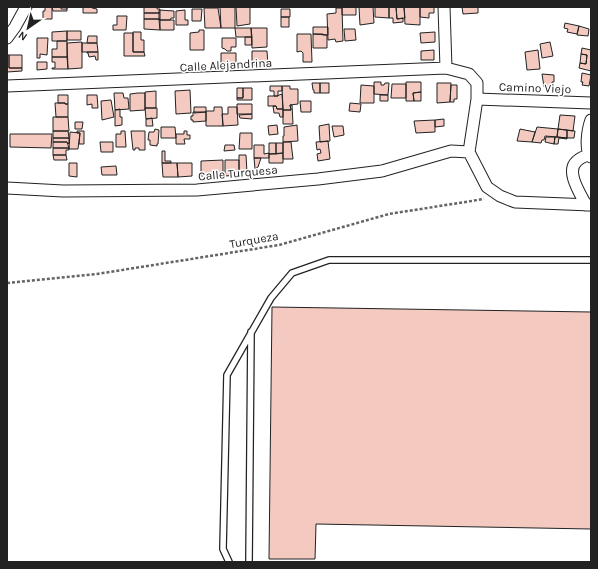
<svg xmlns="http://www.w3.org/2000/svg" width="598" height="569" font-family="Karla,sans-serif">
  <rect width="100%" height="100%" fill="#fff"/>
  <path fill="#f3c9c0" stroke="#222" d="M45 7H52V19H43V11H45Z
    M52 7H61V9H67V7V11H53Z
    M83 7H92V8L97 9V13H83Z
    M144 7H157V9H160V13H144Z
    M220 7H235V28H221Z
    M236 7H250V24L237 26Z
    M342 7H356V15H342Z
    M359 7H373L374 23 360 25Z
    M375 7H389V18L375 17Z
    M389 7H396L397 19 403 18V22L393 23V18H389Z
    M396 7H404L405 18 397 19Z
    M404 7H420V25L405 24Z
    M420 7H434V13H429V18L420 17Z
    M462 7H478V13L463 14Z
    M204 8H218L221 28H205Z
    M336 8H342L343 41 336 42 335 39 328 40 327 14 336 13Z
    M192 9H202L201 21H192Z
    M281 9H290V17H281Z
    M159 10 174 11V18H171L170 20H159Z
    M185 10V20H188V25H176V11Z
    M144 13H160V19H144Z
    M117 16H127L126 30H113V25H117Z
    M281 17H289V27H281Z
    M144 19H160V30L144 29Z
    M159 20H174V30H160Z
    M565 23 579 26 577 34 567 32 568 29 564 28Z
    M579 26 589 29 588 36 577 35Z
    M313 27H328V35L313 34Z
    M235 28H251L252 37H236Z
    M251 28H267V47L252 48Z
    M344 29H355L356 40 345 41Z
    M199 30H204V50H190V33L199 32Z
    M67 31H81V40H67Z
    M67 31V41H52V32Z
    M133 32H141V40H144V52H133Z
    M435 32V42L421 43 420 33Z
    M124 33H133V52H144L145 56H124Z
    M297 34H311L312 62H303V53L301 51 297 52Z
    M313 34H323V35H327V48H313Z
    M88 36H97V43H87Z
    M245 37H252V45H245Z
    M37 38H48L47 55 40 54V58H37Z
    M222 38H236V47H231V51H227L225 49 222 48Z
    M57 41H67V57H52V49H57Z
    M82 42V68L68 69 67 43Z
    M550 42 553 56 542 58 540 44Z
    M82 43H97L98 52H82Z
    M582 48 591 50V71L579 68 580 63 586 64 587 55 581 54Z
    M434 50V60H421V51Z
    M538 50 540 69 527 70 525 52Z
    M252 51H267L268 65H252Z
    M87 52H98V60H96L95 56 89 57 88 53H87Z
    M221 53H236V66H221Z
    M581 54 587 55 586 64 580 63Z
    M7 55H9V68H22V71L7 72Z
    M9 55H22V68H9Z
    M52 57H67L68 69H52V68H55V62H52Z
    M37 62H47V69L37 70Z
    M582 73 591 75 589 86 582 85 583 82H581Z
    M542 74 554 75V82H552L553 87H544Z
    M374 82H381V85H384L385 83H389L388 95 374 94Z
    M406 82H421V92L413 93 414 101H406Z
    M312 83H320V93H314V90H313Z
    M320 83H329V93H320Z
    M437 83H451L450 102 437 103Z
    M392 84H406V98H391Z
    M361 85 374 86V103H360Z
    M451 85H457V99H454V102H450Z
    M270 86H282V91H278V96H274V91H270Z
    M282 86H290V89H298V104L290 105 291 110H283Z
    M237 88H243V98H237Z
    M243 88H252V100H237V98H243Z
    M190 90 191 113 176 114 175 91Z
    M156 91V108H145V92Z
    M421 92V101H414L413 93Z
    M114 93H123L124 98H128L129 109 115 110Z
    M138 93H145V110L130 111V94Z
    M282 94 283 109H277L276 106H268V96H278L279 95Z
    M58 95H68V104H65V103H58Z
    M87 95H97L98 108H92V104L87 105Z
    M380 95H388V101H380Z
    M111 100 114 117 102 120 101 101Z
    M300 101H311V112H301Z
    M55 103H65V104H68V117H56Z
    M350 103 361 104 360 112 349 111Z
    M237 104H252V114H237Z
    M290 105H292L293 124H283V110H291Z
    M273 106H276L277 109H283V117H280L279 113H274Z
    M194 107H206V112L194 113Z
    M214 107H222L223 126H206V111H214Z
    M228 107H237L238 125 223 126 222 114H228Z
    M145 108H157V118L146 119Z
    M120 109V117H122V125L115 126V110Z
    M193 112H206V121L193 122V120H191V116H193Z
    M252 114V119L240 118 239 115Z
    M560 115 575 116 573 131 558 129Z
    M53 117H68L69 131H53Z
    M152 118 153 126H146V119Z
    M444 119V126L435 127V120Z
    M435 120V132L416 133 414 121Z
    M75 122H83L82 129H75Z
    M329 124 330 141 320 142 319 126Z
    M277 125 278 134 269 135 268 126Z
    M297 125 298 141 283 142V136H284V127Z
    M332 126H343L344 135 334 137Z
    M161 127H175L176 138H161Z
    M537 127 558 129 557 137 545 136 544 140H542L541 143 532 142Z
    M155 129 159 130 158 144H157V146L150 145V140H148L149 132H154Z
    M520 129 535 132 532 142 517 141Z
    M558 129 567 130V138L557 137Z
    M567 130 575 131 574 138H567Z
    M53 131H68L69 138H53Z
    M77 131H84V144H79L80 133H77Z
    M121 131H125L126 147H116V134H121Z
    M131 131H145V150H139V148H135V150H133Z
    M184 131H187V135H190V139H184L185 144H176V134H184Z
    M70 132 80 133 78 149H69Z
    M240 133H252V149H239Z
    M10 134H52L51 148 10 147Z
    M546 137H555L554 144 545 142Z
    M555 137H557L567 138V139L559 138 558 144H554Z
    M53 138H69V144L67 142H53Z
    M328 141 330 159 318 161 317 154 321 153 320 149 317 150 316 142Z
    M53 142H67L69 148H53Z
    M100 142H113V152H101Z
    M283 142H291L293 159H283Z
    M269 143H276V154H269Z
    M276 143H283V153L276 154Z
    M225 145H234L235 150 224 151Z
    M254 145H264V154L269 153V158H254Z
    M53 148H69V150H66V155H53Z
    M162 151H165V161H171V163H162Z
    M283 153V163H269V154Z
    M53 155H66L67 160H54Z
    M239 155H246L247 173H239Z
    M254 158H261L258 167 255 169Z
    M223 160V176H201V161Z
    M225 160H239V175L225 176Z
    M69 163H77V177L69 176Z
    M162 163H177L178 177H163Z
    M177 163H192V176L178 177Z
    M116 166 117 175H102L101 167Z
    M272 307 591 312V529L316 524 315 559H269Z"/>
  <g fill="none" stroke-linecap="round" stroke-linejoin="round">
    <defs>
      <path id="service" d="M229 562 223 549 227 375 271 298 292 273 329 260H591
        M249 562 251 332"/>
      <path id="minor" d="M444 7 446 68 469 74 477 83V99L469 152 487 187 500 196 515 202 591 205
        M7 38 15 27 26 7
        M7 86 446 68
        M477 99 591 103
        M591 120C588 128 584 150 591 157
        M7 188 63 191 197 190 318 179 382 171 451 151 469 152
        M586 205C580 193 565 171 577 161 580 158 585 156 589 155"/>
    </defs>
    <use href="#service" stroke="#222" stroke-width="8"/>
    <use href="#minor" stroke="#222" stroke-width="13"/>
    <path stroke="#646464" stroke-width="2.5" stroke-dasharray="3 2" stroke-linecap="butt" d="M7 283 97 274 279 245 389 214 484 199"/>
    <use href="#service" stroke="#fff" stroke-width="5.5"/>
    <use href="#minor" stroke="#fff" stroke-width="11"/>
  </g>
  <g text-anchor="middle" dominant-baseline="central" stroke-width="3" stroke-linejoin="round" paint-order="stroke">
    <g font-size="12" fill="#222" stroke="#fff">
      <text transform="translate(226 65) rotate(-3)">Calle Alejandrina</text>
      <text transform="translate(535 88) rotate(2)">Camino Viejo</text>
      <text transform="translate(238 173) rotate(-5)">Calle Turquesa</text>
      <text transform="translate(254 240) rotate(-10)">Turqueza</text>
    </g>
  </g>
  <rect width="598" height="569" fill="none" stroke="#222222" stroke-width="16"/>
  <g transform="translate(28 28) rotate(214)" stroke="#ffffff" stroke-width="3" paint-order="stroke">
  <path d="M0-3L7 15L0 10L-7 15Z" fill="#222222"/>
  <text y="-6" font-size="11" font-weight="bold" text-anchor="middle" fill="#222222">N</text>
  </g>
</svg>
